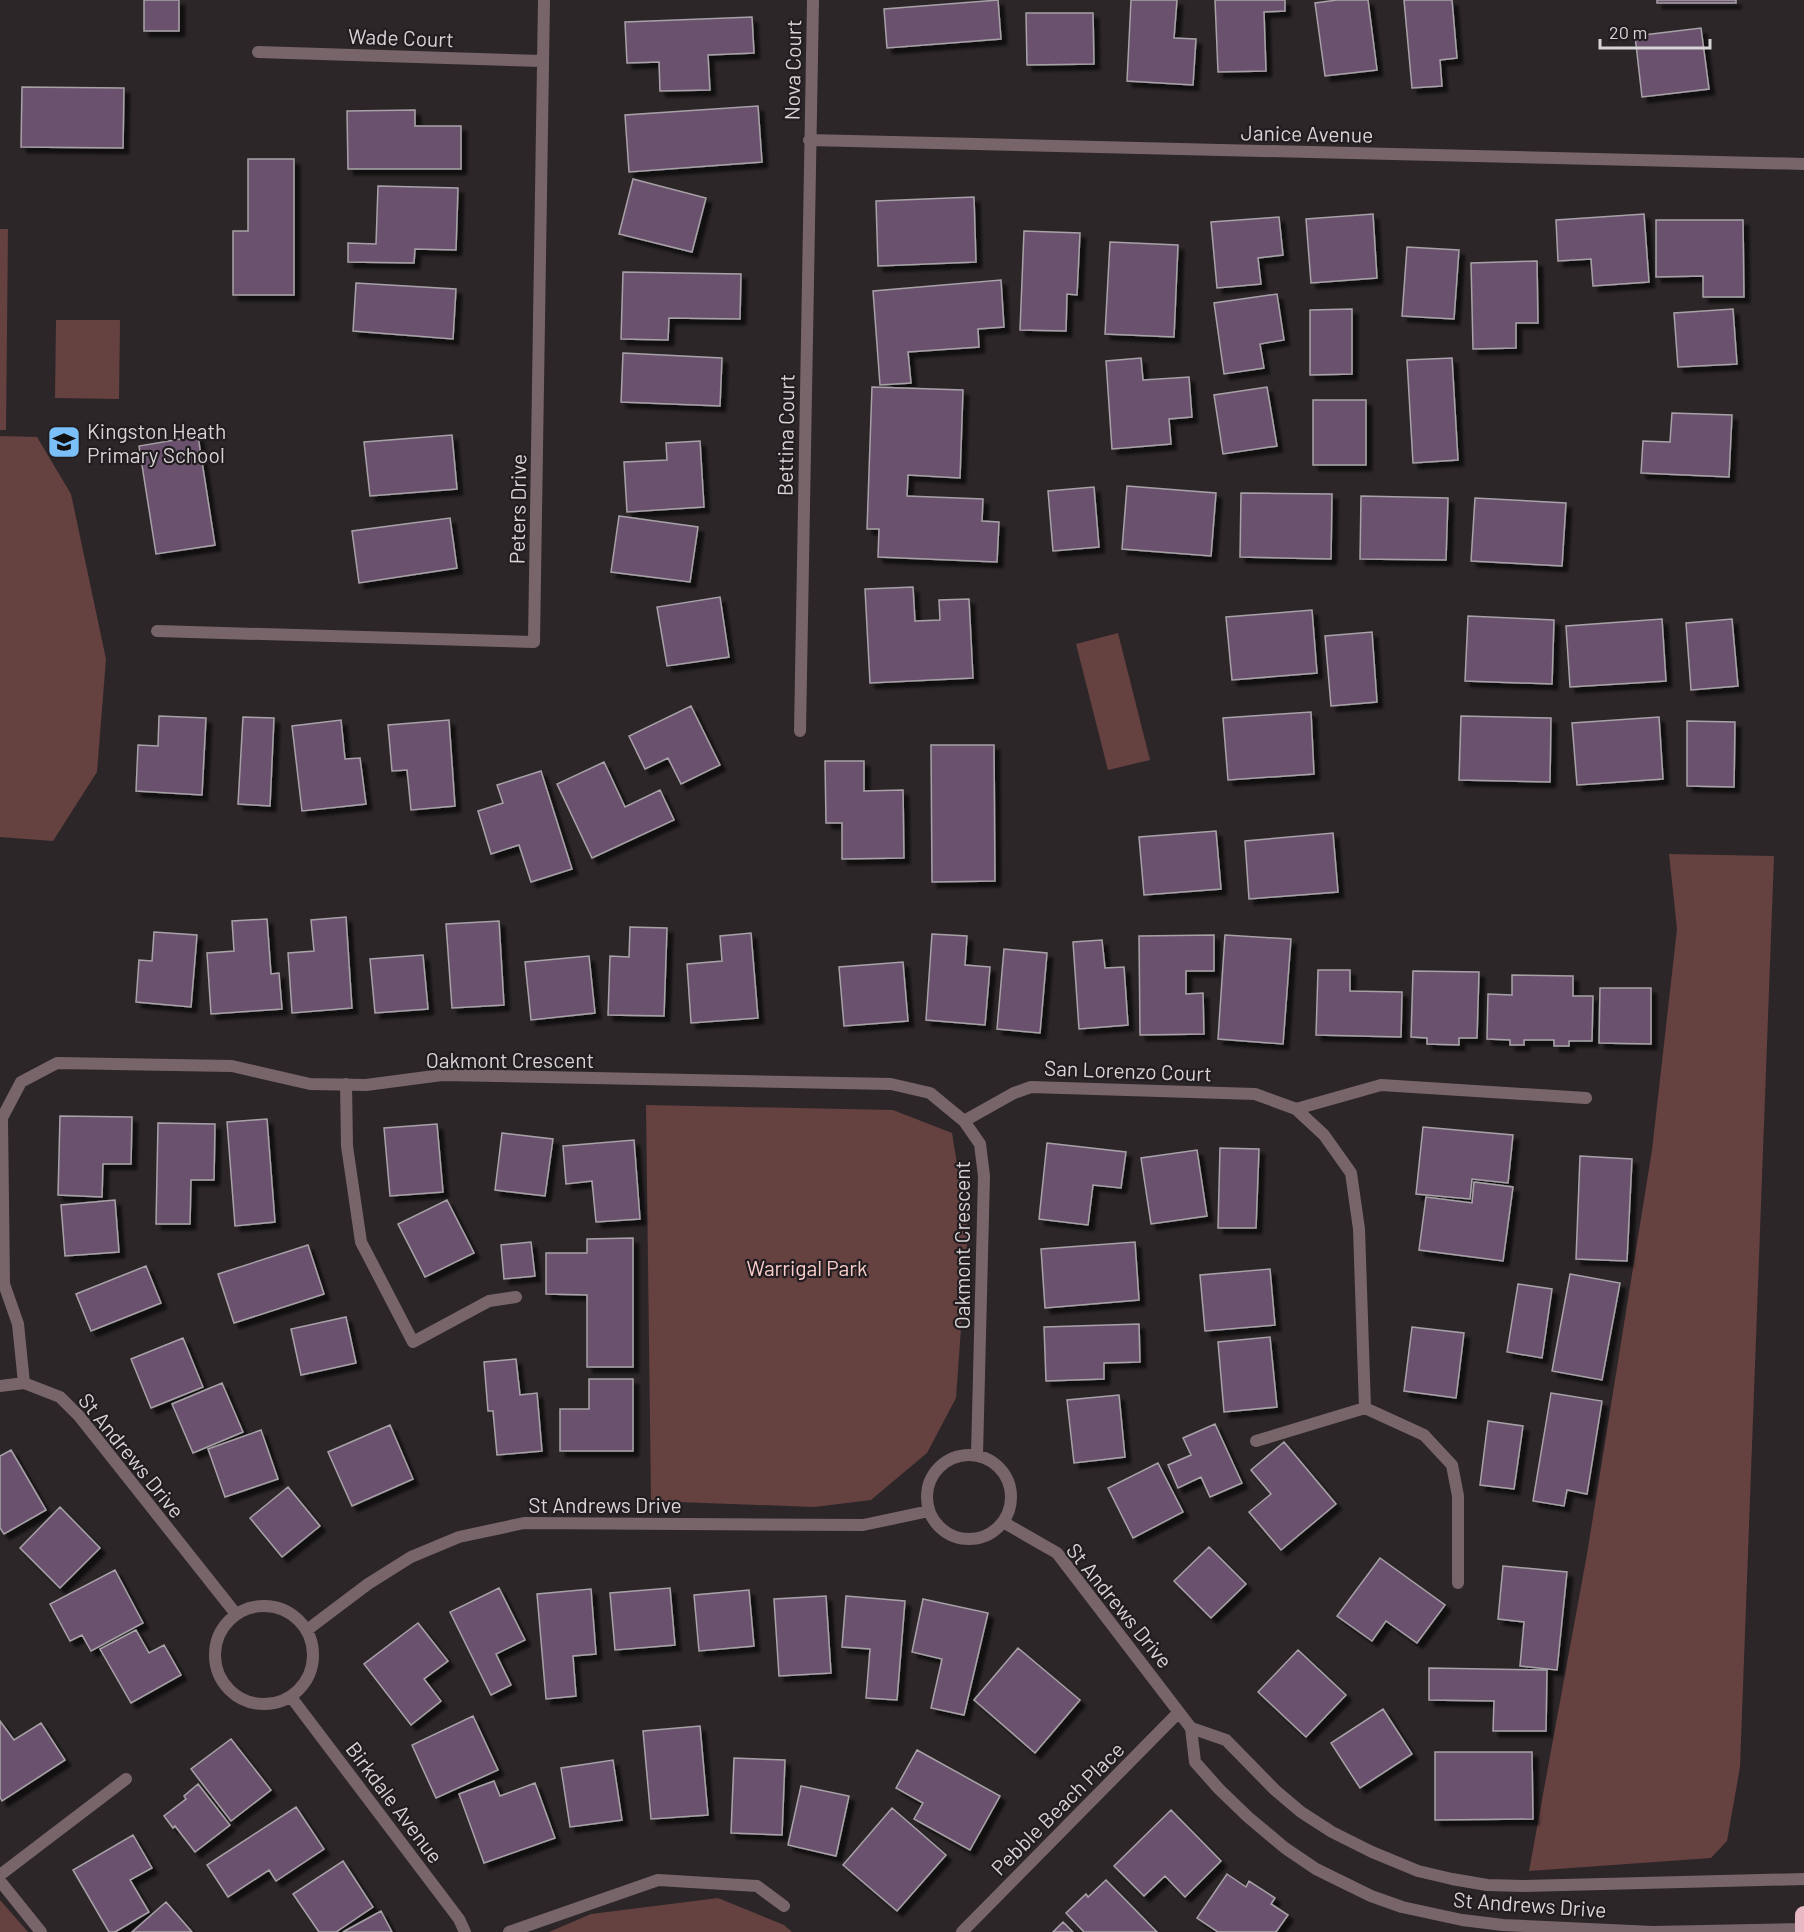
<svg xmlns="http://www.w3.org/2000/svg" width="1804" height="1932" font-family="Barlow,sans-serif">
  <defs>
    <filter id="shadow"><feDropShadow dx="5.5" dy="5.5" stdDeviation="1.5" flood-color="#0009"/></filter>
  </defs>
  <rect width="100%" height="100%" fill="#2c2629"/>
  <path fill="#654140" d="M0 229H8L6 430H0Z
    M56 320H120L119 399 55 398Z
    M0 436 37 437 71 494 106 659 97 772 53 841 0 837Z
    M1118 633 1150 760 1108 770 1076 644Z
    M1669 854 1774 856 1740 1767 1727 1841 1711 1858 1529 1871 1587 1554 1652 1150 1677 929Z
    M646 1105 893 1110 952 1133 968 1231 956 1398 927 1453 871 1500 814 1507 651 1501Z
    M718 1898 784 1925 792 1932H549L591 1914Z
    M0 1900 28 1932H0Z"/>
  <path fill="#6b516e" stroke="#a7a2a7" stroke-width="1.5" filter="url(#shadow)" d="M144 0H179V31H144Z
    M998 0 1001 39 887 48 884 9Z
    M1131 0H1177L1174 38 1196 39 1193 85 1127 81Z
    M1215 0H1285V11L1264 12 1266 71 1218 72Z
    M1337 0H1368L1377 70 1325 76 1315 3Z
    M1404 0H1452L1457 58 1440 60 1442 86 1412 88Z
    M1657 0H1736V3H1657Z
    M1026 13H1093L1094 64 1027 65Z
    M752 17 754 53 708 55 710 90 660 91 659 62 627 63 625 22Z
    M1701 28 1709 89 1642 97 1635 36Z
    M22 87 124 88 123 148 21 147Z
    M758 106 762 162 629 172 625 115Z
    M415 110V126H461V169H348L347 111Z
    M248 159H294V295H233V231H248Z
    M633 179 706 198 692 252 619 234Z
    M378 186 458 188 456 250 415 249 414 263 348 262V243L376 244Z
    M974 197 976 262 878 266 876 201Z
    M1373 214 1377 278 1311 283 1306 219Z
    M1644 214 1649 282 1593 286 1591 259 1558 261 1556 220Z
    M1279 217 1283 255 1258 258 1261 284 1217 288 1211 222Z
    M1656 220H1743L1744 297H1703V276L1656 277Z
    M1024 231 1080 233 1077 295 1067 294 1066 331 1020 330Z
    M1110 242 1178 245 1174 337 1105 334Z
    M1407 247 1459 250 1454 319 1402 316Z
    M1537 261 1538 323H1516V348L1473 349 1471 263Z
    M623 272 741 274 740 319 669 318 668 340 621 339Z
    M1001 280 1004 327 978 329 979 347 908 352 911 383 880 385 873 291Z
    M356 283 456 289 453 339 353 331Z
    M1277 294 1284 340 1260 344 1264 368 1224 374 1214 303Z
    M1352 309V374L1310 375V310Z
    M1733 309 1737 364 1678 367 1674 313Z
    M623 353 722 358 720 406 621 402Z
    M1141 358 1143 380 1189 377 1192 417 1169 419 1171 444 1112 449 1106 361Z
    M1452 358 1458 460 1413 463 1407 360Z
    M872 387 963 390 960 478 908 475 907 496 983 499 982 521 999 522 997 562 878 557 879 529H867Z
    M1267 387 1277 446 1223 454 1214 395Z
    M1313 400H1366V465H1313Z
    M1672 413 1732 415 1729 477 1641 473 1643 441 1670 442Z
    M452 435 457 489 370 496 364 442Z
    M198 436 215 545 156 554 139 446Z
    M700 441 704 507 627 512 624 462 667 460 666 443Z
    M1127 486 1216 493 1211 556 1122 549Z
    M1094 487 1099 547 1053 551 1048 491Z
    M1241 493 1332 494 1331 559 1240 557Z
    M1361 496 1448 498 1446 560 1360 559Z
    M1475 498 1566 503 1562 566 1471 561Z
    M619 516 698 527 690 582 611 572Z
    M450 518 457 568 359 583 352 531Z
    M913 587 915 621 940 620 939 600 969 599 973 678 870 683 865 589Z
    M720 597 729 657 667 666 657 607Z
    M1312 610 1317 673 1232 680 1226 617Z
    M1468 616 1554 620 1552 684 1465 681Z
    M1662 619 1666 681 1570 687 1566 626Z
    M1732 619 1738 686 1691 690 1686 623Z
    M1372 632 1377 702 1331 706 1325 636Z
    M691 706 720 765 681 784 668 758 645 769 629 736Z
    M1311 712 1314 774 1228 780 1223 718Z
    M159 716 206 718 202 795 136 791 138 745 158 746Z
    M1461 716 1551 718 1550 782 1459 780Z
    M243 717 274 718 270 806 238 804Z
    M1659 717 1663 779 1577 785 1572 723Z
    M341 720 345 759 360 758 366 804 302 811 292 726Z
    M449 720 455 806 411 810 407 770 392 771 388 725Z
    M1687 721 1735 722 1734 787 1687 786Z
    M931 745H994L995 881 932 882Z
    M825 761H864V791L903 790 904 858 842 859V823H826Z
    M604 762 625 807 660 790 674 820 592 858 557 784Z
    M541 771 572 869 531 882 519 845 491 854 478 811 503 803 497 785Z
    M1216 831 1221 889 1144 895 1139 837Z
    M1333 833 1338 892 1249 899 1245 841Z
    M346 917 352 1008 292 1013 288 953 314 951 311 920Z
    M267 919 271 974 279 973 282 1009 211 1014 207 953 234 951 232 921Z
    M499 921 504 1005 452 1008 446 924Z
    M630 927 667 928 664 1016 608 1015 610 956 629 957Z
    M154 932 197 935 191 1007 136 1002 139 960 152 961Z
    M751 933 758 1018 691 1023 687 964 722 961 720 936Z
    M932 934 967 936 965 965 990 967 985 1025 926 1020Z
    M1214 935V971H1186V994L1203 993 1204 1034 1140 1035 1139 936Z
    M1225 935 1291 939 1283 1044 1218 1039Z
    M1102 940 1105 968 1124 967 1128 1025 1079 1029 1073 942Z
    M1004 949 1047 953 1040 1033 997 1029Z
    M423 955 428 1009 375 1013 370 959Z
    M589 956 595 1013 531 1020 525 962Z
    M903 962 908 1021 844 1026 839 967Z
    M1318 970H1350V991L1402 992 1401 1037 1316 1035Z
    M1413 971 1479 972 1477 1038H1459V1045L1427 1044V1038L1411 1037Z
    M1512 975 1573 976V996H1593L1592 1041H1569V1046H1554V1040H1524V1045H1510V1040L1487 1039 1488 994 1512 995Z
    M1600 988H1651V1044L1599 1043Z
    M60 1116 132 1117 131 1164H103L102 1197 58 1195Z
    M267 1119 275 1222 235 1226 227 1122Z
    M158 1123 215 1124 214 1180H191L190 1224H156Z
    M437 1124 443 1192 390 1196 384 1128Z
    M1423 1127 1513 1135 1508 1183 1472 1179 1470 1199 1416 1194Z
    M502 1133 553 1139 545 1196 495 1190Z
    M634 1140 640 1219 596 1222 592 1181 566 1184 563 1146Z
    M1047 1143 1126 1152 1121 1188 1093 1185 1088 1225 1039 1219Z
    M1220 1148 1259 1149 1256 1228H1218Z
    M1197 1150 1207 1216 1151 1224 1141 1158Z
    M1580 1156 1632 1159 1627 1261 1576 1259Z
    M1474 1182 1513 1187 1503 1261 1419 1250 1426 1197 1472 1203Z
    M115 1200 119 1252 65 1256 61 1205Z
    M447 1200 474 1253 425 1277 398 1224Z
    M633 1238V1367H587V1295L546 1294V1253H587V1239Z
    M531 1242 535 1276 504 1279 501 1245Z
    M1135 1242 1139 1300 1045 1308 1041 1249Z
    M308 1245 324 1294 234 1323 218 1274Z
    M146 1266 161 1303 91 1331 76 1294Z
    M1270 1269 1275 1325 1205 1331 1200 1275Z
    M1570 1274 1620 1283 1602 1380 1552 1371Z
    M1518 1284 1552 1289 1542 1358 1507 1352Z
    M346 1317 356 1363 301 1375 291 1329Z
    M1139 1324 1140 1362 1104 1363V1379L1046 1381 1044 1327Z
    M1412 1327 1464 1333 1456 1398 1404 1391Z
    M1270 1337 1277 1407 1224 1412 1218 1342Z
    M183 1338 203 1387 151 1408 131 1359Z
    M516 1359 520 1395 537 1393 542 1451 497 1455 493 1411H488L484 1362Z
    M589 1379H633V1451H560V1409H589Z
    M222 1383 243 1432 193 1453 172 1404Z
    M1551 1393 1602 1401 1587 1494 1567 1490 1564 1506 1533 1501Z
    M1119 1395 1125 1457 1074 1463 1067 1400Z
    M1488 1421 1523 1426 1514 1489 1480 1485Z
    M1215 1424 1242 1483 1210 1497 1201 1477 1178 1488 1168 1465 1191 1455 1183 1438Z
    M390 1425 413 1479 352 1506 328 1452Z
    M261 1430 278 1479 225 1497 208 1449Z
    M1284 1442 1336 1504 1281 1550 1249 1512 1271 1494 1251 1470Z
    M11 1450 46 1510 4 1534 0 1528V1456Z
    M1158 1463 1183 1512 1133 1538 1108 1488Z
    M288 1487 320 1526 282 1557 250 1518Z
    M60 1507 100 1548 60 1588 20 1548Z
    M1209 1547 1246 1584 1211 1618 1174 1581Z
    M1380 1558 1445 1605 1417 1643 1386 1621 1372 1641 1337 1616Z
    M1503 1566 1567 1572 1557 1670 1520 1666 1524 1622 1498 1619Z
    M115 1570 143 1623 91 1651 82 1635 70 1641 50 1604Z
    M499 1588 525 1640 496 1654 511 1685 491 1695 450 1612Z
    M670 1588 675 1645 615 1650 610 1593Z
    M591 1589 596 1654 573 1656 576 1696 546 1699 537 1594Z
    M749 1590 754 1646 699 1651 694 1595Z
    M826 1596 831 1673 779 1676 774 1599Z
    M846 1596 905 1601 897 1700 866 1698 870 1649 842 1647Z
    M923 1599 988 1613 964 1715 931 1708 942 1659 912 1652Z
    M418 1623 448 1661 424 1679 441 1701 411 1725 364 1664Z
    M136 1630 149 1653 164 1645 181 1675 131 1703 100 1649Z
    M1018 1648 1080 1700 1035 1753 974 1700Z
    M1298 1650 1346 1695 1306 1737 1258 1692Z
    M1429 1668 1547 1670 1546 1731H1493L1494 1701 1429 1700Z
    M1383 1709 1412 1754 1360 1788 1331 1743Z
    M473 1716 498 1770 436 1798 412 1745Z
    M0 1721 14 1740 41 1723 65 1760 2 1801 0 1797Z
    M700 1726 708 1815 651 1819 643 1731Z
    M231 1739 271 1790 231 1821 191 1769Z
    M917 1750 1000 1796 970 1850 914 1819 923 1803 896 1788Z
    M1435 1752H1532L1533 1819 1435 1820Z
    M734 1758 785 1760 782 1835 731 1833Z
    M613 1760 622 1820 570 1827 561 1768Z
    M494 1781 500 1796 535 1783 555 1838 484 1863 459 1794Z
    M198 1784 230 1825 195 1852 175 1826 173 1828 164 1816 186 1799 184 1796Z
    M801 1786 849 1796 836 1856 788 1845Z
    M296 1807 324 1849 276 1881 269 1870 228 1897 207 1865Z
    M892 1808 946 1855 897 1911 843 1865Z
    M1171 1810 1221 1861 1185 1897 1165 1876 1144 1896 1114 1866Z
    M133 1835 152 1868 130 1880 149 1912 115 1932H109L73 1870Z
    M343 1861 373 1907 336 1932H319L293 1894Z
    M1227 1874 1246 1887 1249 1881 1275 1898 1271 1904 1288 1915 1276 1932H1218L1197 1918Z
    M1106 1880 1157 1932H1084L1066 1913 1086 1894 1088 1897Z
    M166 1902 192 1932H132Z
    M381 1911 392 1932H343Z
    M1063 1922 1073 1932H1053Z"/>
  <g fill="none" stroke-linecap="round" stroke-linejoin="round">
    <path stroke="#78656a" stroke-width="12" d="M346 1084 347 1146 361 1242 413 1342 489 1301 516 1297"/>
    <path stroke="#78656a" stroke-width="12" d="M258 52 542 61
      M809 140 1804 164
      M157 631 534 642 544 0
      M800 731 813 0
      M1296 1109 1381 1085 1586 1098
      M964 1121 1014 1093 1031 1087 1255 1094 1296 1109 1324 1135 1351 1173 1359 1229 1365 1408 1424 1435 1452 1465 1458 1496V1583
      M24 1383 18 1324 4 1284 2 1118 21 1082 57 1063 232 1066 310 1084 366 1085 442 1075 891 1084 930 1093 964 1121 980 1144 984 1176 977 1455
      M0 1386 24 1383 60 1397 79 1416 236 1614
      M1256 1441 1365 1408
      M927 1497a42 42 0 1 1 84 0a42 42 0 1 1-84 0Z
      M1003 1522 1057 1553 1191 1728 1195 1762 1219 1789 1248 1817 1285 1848 1316 1869 1371 1896 1402 1907 1462 1920 1503 1925 1653 1932 1804 1929
      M215 1655a49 49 0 1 1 98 0a49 49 0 1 1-98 0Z
      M307 1630 368 1584 411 1557 459 1537 524 1523 863 1525 929 1511
      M291 1697 459 1919 465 1932
      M1191 1728 1226 1740 1275 1790 1301 1812 1332 1832 1372 1852 1418 1871 1452 1879 1487 1885 1524 1886 1804 1879
      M0 1875 126 1779
      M0 1881 41 1932
      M509 1932 658 1880 757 1886 784 1906
      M962 1932 1179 1712"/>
    <path stroke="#e8b9c5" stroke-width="18" d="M1804 1932V1915"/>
  </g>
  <defs>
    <symbol id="school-square" viewBox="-11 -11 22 22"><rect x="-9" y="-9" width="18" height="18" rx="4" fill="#7abff8" stroke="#221d20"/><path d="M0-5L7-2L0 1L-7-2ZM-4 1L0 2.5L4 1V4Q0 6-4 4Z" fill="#111"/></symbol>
  </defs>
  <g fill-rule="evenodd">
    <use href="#school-square" x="45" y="423" width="38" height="38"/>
  </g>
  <g text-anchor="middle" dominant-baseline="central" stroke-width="4.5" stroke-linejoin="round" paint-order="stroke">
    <g font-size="21" fill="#d8d4d6" stroke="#221d20">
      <text transform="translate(401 37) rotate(2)">Wade Court</text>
      <text transform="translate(792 70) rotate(-89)">Nova Court</text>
      <text transform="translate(1307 133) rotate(1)">Janice Avenue</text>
      <text transform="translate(785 435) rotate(-89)">Bettina Court</text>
      <text transform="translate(517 509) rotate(-89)">Peters Drive</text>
      <text x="510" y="1059">Oakmont Crescent</text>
      <text transform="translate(1128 1070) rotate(2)">San Lorenzo Court</text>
      <text transform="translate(961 1245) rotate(-90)">Oakmont Crescent</text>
      <text transform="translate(132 1455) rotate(51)">St Andrews Drive</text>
      <text x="605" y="1504">St Andrews Drive</text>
      <text transform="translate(1120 1605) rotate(51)">St Andrews Drive</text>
      <text transform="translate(395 1802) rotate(53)">Birkdale Avenue</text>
      <text transform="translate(1057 1808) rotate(-45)">Pebble Beach Place</text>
      <text transform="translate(1530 1904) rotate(4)">St Andrews Drive</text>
    </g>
    <g font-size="21" fill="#d8d4d6" stroke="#221d20" text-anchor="start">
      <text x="87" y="430">Kingston Heath<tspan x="87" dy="24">Primary School</tspan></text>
    </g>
    <g font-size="21" fill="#facdcb" stroke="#221d20">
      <text x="807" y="1267">Warrigal Park</text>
    </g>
  </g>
  <path d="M1600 39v9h110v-9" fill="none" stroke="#d8d4d6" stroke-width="3"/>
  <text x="1609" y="39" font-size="18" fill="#d8d4d6" stroke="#221d20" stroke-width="4.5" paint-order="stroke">20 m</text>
</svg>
